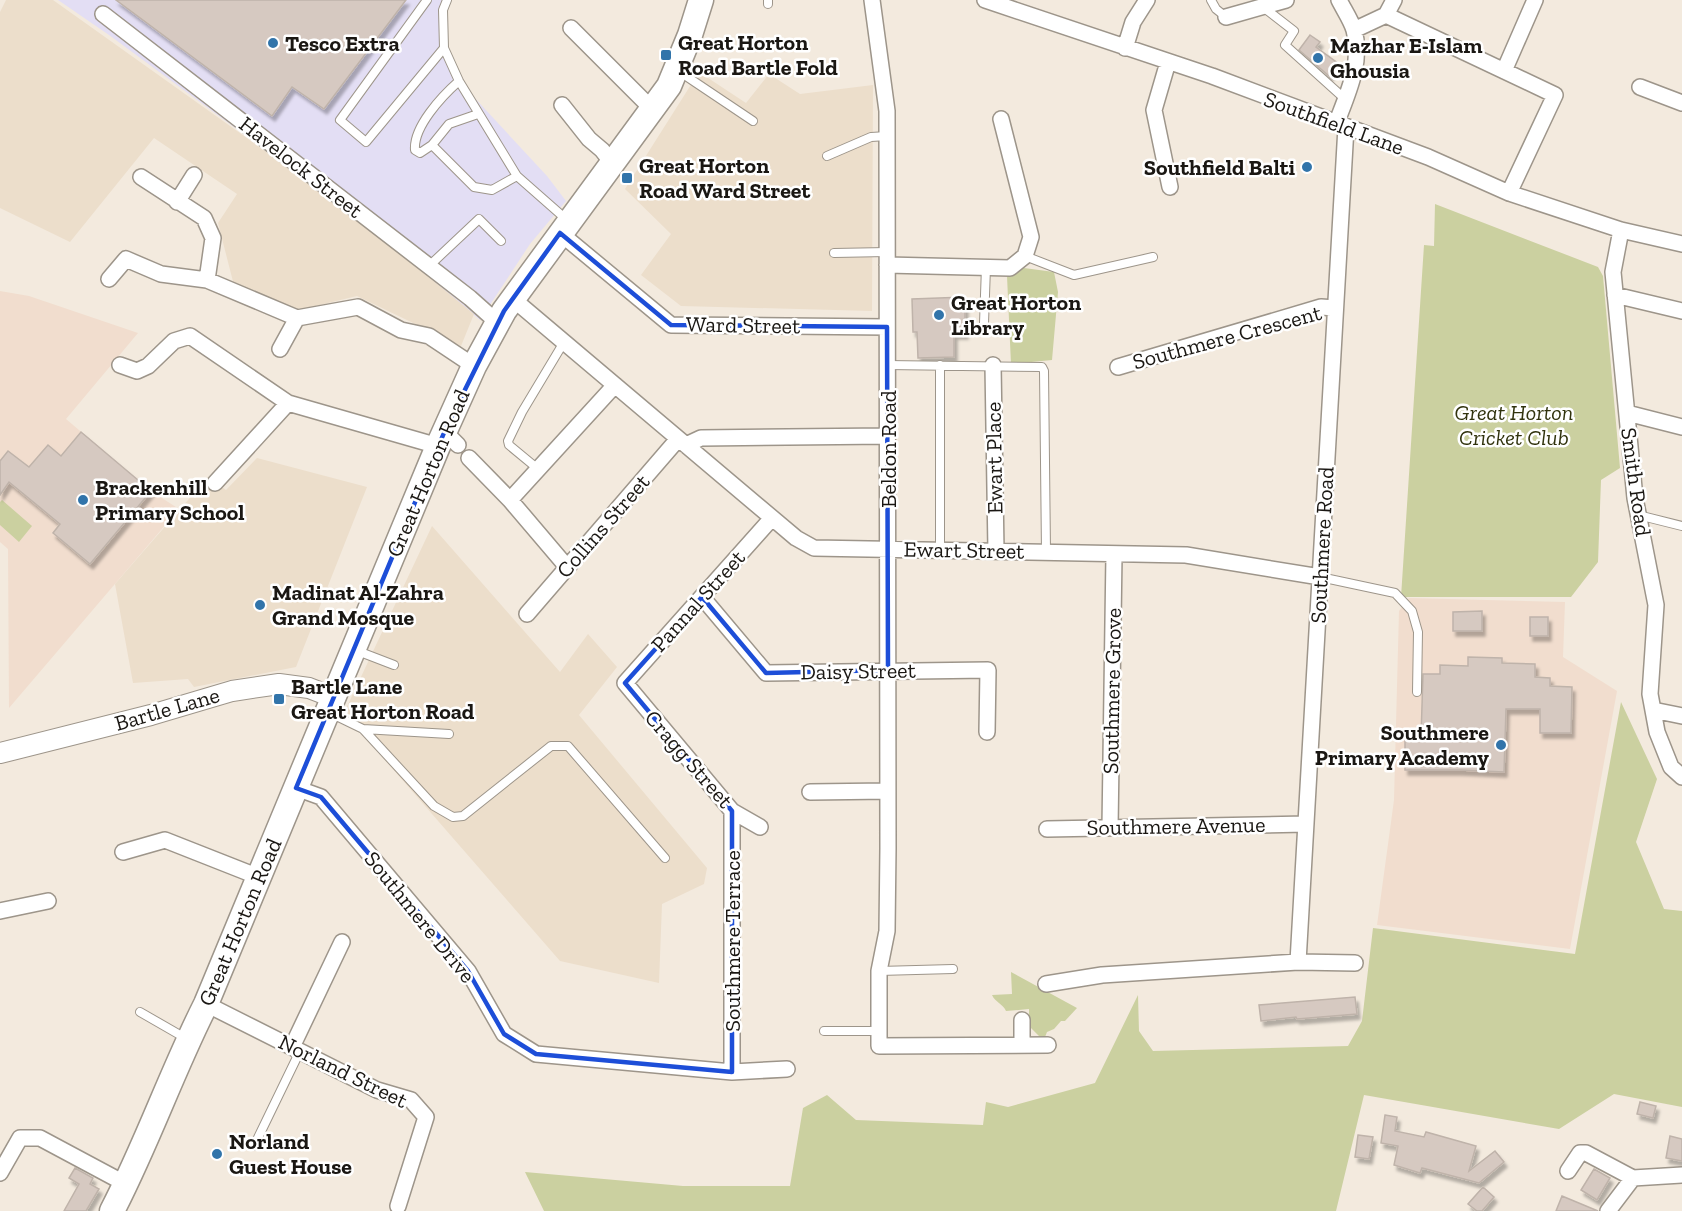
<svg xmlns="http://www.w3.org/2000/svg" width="1682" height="1211" font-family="'Zilla Slab',serif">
  <defs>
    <filter id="shadow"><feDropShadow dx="3" dy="5" stdDeviation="1.5" flood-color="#0004"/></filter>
  </defs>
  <rect width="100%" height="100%" fill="#f3eade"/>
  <path fill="#e3def4" d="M58 0H447L444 48 459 81 547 176 566 201 530 244 480 320 336 202 109 35Z"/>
  <path fill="#ecdecb" d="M6 0H53L345 208 474 314 461 346 357 296 303 309 238 301 218 223 237 194 154 138 70 242 0 208V12Z
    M699 72 746 103 769 74 800 94 873 85 872 311 681 306 641 275 671 234 625 189Z
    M257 458 367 487 296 667 194 687 188 679 133 683 115 584 208 477 226 490Z
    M432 526 560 672 588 634 617 667 579 715 707 868 704 884 662 904 659 983 560 961 344 713Z"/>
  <path fill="#f1ddce" d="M0 291 29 296 138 333 66 419 151 491 179 509 9 708 8 549 0 542Z
    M1409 598 1565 602 1563 657 1617 691 1570 949 1377 925 1394 800 1399 611Z"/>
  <path fill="#cbd0a0" d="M1435 204 1598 267 1603 276 1620 468 1601 480 1598 562 1571 597H1401L1424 245 1434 246Z
    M1024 268 1054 272 1058 292 1052 360 1011 364 1007 276Z
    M2 500 32 526 19 542 0 525V502Z
    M1621 702 1657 779 1636 842 1664 909 1682 911V1107L1614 1094 1559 1129 1364 1095 1336 1211H544L525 1172 683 1186H790L803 1108 827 1095 856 1120 983 1125 986 1102 1008 1107 1095 1083 1138 995 1139 1031 1153 1051 1348 1046 1362 1021 1373 928 1575 954Z
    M1011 972 1077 1008 1065 1021H1061L1054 1029 1047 1032 1045 1037H1040L1029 1026V1009L1006 1011C1003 1004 995 1002 992 995L1012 994Z"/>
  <path fill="#d6c9c1" stroke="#bfb3aa" stroke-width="1.5" filter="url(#shadow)" d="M116 0H406L324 109 292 87 272 116Z
    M1310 35 1320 42 1316 47 1339 64 1329 76 1299 50Z
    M965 297V334H954V357L918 358 917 332H913L912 299Z
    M81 432 151 491 90 564 53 533 60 524 9 482 0 495V461L8 451 29 467 48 445 61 456Z
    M1482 611V631H1453V612Z
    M1530 617H1548V636H1530Z
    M1468 657 1502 658V663L1535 664V677L1550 678V686L1572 687 1571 733H1540V709H1506L1504 772 1460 770H1405V737H1421L1423 674H1440V665L1468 666Z
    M1355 997 1357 1014 1297 1019 1296 1017 1261 1021 1259 1005Z
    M1640 1102 1656 1106 1653 1118 1637 1114Z
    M1385 1115 1397 1117 1395 1131 1424 1137 1426 1132 1476 1146 1469 1171 1495 1151 1504 1162 1479 1183 1422 1168 1420 1173 1394 1165 1398 1146 1381 1143Z
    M1358 1135 1373 1137 1369 1159 1355 1157Z
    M1670 1136 1682 1139V1161L1666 1158Z
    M75 1168 93 1178 90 1184 99 1189 86 1211H64L79 1184 69 1178Z
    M1594 1169 1610 1178 1597 1200 1581 1190Z
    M1483 1187 1494 1197 1482 1211H1477L1468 1204Z
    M1562 1196 1598 1211H1556Z"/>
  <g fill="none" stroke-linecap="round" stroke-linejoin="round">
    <defs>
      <path id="service" d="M427 0 340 120 366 142 444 48
        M447 0 443 10 444 48 459 81 517 176 567 220
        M768 0V4
        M1211 0 1216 9 1226 17
        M1263 7 1294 31 1285 45 1345 99
        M677 70 753 121
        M478 114 449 124 432 145 474 187 492 190 517 176
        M432 145 420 153 415 150C413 127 442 96 459 81
        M827 156 871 137 887 136
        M834 253 887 252
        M1025 256 1074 275 1153 257
        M429 266 479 219 501 241
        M984 323 986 267
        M887 365 1042 367 1044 371 1046 552
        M538 469 509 445 508 441 522 412 564 342
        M1638 515 1682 526
        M940 550V365
        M1320 577 1395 593 1412 611 1418 632 1417 692
        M355 650 394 665
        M330 713 363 729 434 806 453 817 463 816 551 746H568L665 858
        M363 729 449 734
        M879 971 953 969
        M140 1012 187 1039
        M824 1031H879
        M254 1146 300 1051"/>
      <path id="minor" d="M872 0 887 111 888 848 887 931 879 971V1046L1048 1045
        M985 0 1212 76 1428 157 1509 193 1621 230 1682 244
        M103 14 470 298 498 323
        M1386 15 1555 95 1509 193
        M1226 17 1286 0
        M571 28 653 110
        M1354 30 1386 15 1394 0
        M1125 48 1133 22 1147 0
        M1168 62 1154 110 1170 187
        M1504 71 1535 0
        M1640 87 1682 103
        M562 105 589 139 602 150 613 164
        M1336 124C1347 95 1363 62 1354 30 1351 20 1344 10 1339 0
        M141 177 204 218 213 238 207 280
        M177 202 194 175
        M1621 230 1613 272 1635 498 1656 605 1650 694 1657 732 1671 767 1682 777
        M560 233 671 325 887 327
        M887 265 1010 268 1025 256 1031 237 1001 119
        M109 279 126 259 161 274 207 280 297 318
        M1615 295 1682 311
        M513 299 796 538 814 548 1186 555 1320 577
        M280 349 297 318 358 307 401 330 429 336 474 366
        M120 365 137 371 148 366 174 341 190 336 288 403 438 446
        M993 365 996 551
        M1118 367 1321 307 1335 308
        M1627 413 1682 427
        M444 431 458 445
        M686 445 701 438 888 436
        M469 458 510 500 567 567
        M215 483 288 403
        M510 500 615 385
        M702 597 766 673 988 670 987 732
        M527 614 678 439
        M1653 710 1682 716
        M296 788 321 797 468 971 504 1034 536 1054 732 1072 787 1069
        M810 792 888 791
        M760 827 732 811 625 683 772 518
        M1110 828 1114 554
        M1047 829 1306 824
        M123 852 165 840 259 877
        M0 911 48 901
        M1298 962 1346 127
        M1046 984 1102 975 1298 962 1355 963
        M206 1004 377 1090 411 1100 426 1117 398 1206
        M1022 1020V1045
        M292 1047 342 942
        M732 1072V811
        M1568 1171 1580 1153H1586L1633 1178
        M0 1173 20 1138H40L126 1184
        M1608 1211 1633 1178 1682 1175"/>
      <path id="tertiary" d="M0 753 151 715 232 691 279 684 309 688 335 698"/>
      <path id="primary" d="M112 1211C147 1144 172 1071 206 1004L438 446 474 366 504 311 669 86 690 35 701 0"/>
    </defs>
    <use href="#service" stroke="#9d958a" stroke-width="10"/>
    <use href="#minor" stroke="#9d958a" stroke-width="18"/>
    <use href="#tertiary" stroke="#9d958a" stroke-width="22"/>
    <use href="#primary" stroke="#9d958a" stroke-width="27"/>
    <use href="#service" stroke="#fff" stroke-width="8"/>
    <use href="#minor" stroke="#fff" stroke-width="15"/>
    <use href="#tertiary" stroke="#fff" stroke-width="20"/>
    <use href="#primary" stroke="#fff" stroke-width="24"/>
  </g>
  <path fill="none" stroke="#1d4ed8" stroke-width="4.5" stroke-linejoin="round" d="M560 233 671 325 887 327 888 670 766 673 702 597 625 683 732 811V1072L536 1054 504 1034 468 971 321 797 296 788 446 428 504 311Z"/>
  <g fill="#3174aa" stroke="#fff" stroke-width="2">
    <circle cx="273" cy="43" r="6"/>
    <rect x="660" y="49" width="12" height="12" rx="3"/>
    <circle cx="1318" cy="58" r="6"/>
    <circle cx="1307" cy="167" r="6"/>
    <rect x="621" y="172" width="12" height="12" rx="3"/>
    <circle cx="939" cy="315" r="6"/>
    <circle cx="83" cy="500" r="6"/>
    <circle cx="260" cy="605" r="6"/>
    <rect x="273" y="693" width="12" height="12" rx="3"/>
    <circle cx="1501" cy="745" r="6"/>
    <circle cx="217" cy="1154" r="6"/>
  </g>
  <g text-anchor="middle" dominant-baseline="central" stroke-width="5" stroke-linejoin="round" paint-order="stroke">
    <g font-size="22" font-weight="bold" fill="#1a1713" stroke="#fff" text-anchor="start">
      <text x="678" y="42">Great Horton<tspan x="678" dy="25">Road Bartle Fold</tspan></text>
      <text x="285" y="43">Tesco Extra</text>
      <text x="1330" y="45">Mazhar E-Islam<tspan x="1330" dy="25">Ghousia</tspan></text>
      <text x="639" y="165">Great Horton<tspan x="639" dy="25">Road Ward Street</tspan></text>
      <text x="1295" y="167" text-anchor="end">Southfield Balti</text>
      <text x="951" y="302">Great Horton<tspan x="951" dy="25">Library</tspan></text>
      <text x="95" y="487">Brackenhill<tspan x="95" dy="25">Primary School</tspan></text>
      <text x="272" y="592">Madinat Al-Zahra<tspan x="272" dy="25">Grand Mosque</tspan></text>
      <text x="291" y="686">Bartle Lane<tspan x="291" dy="25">Great Horton Road</tspan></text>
      <text x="1489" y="732" text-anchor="end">Southmere<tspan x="1489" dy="25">Primary Academy</tspan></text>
      <text x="229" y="1141">Norland<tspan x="229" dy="25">Guest House</tspan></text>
    </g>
    <g font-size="22" fill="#1a1713" stroke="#fff">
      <text transform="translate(1334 123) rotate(20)">Southfield Lane</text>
      <text transform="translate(301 167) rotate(38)">Havelock Street</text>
      <text transform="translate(743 325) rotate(1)">Ward Street</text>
      <text transform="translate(1227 337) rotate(-15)">Southmere Crescent</text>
      <text transform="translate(888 449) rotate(-90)">Beldon Road</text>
      <text transform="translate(994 458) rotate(-91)">Ewart Place</text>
      <text transform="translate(428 473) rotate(-67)">Great Horton Road</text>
      <text transform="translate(1636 482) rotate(82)">Smith Road</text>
      <text transform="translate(603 526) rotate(-49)">Collins Street</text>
      <text transform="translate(1322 545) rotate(-87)">Southmere Road</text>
      <text transform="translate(964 550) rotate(1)">Ewart Street</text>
      <text transform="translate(698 601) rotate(-48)">Pannal Street</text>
      <text transform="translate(858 671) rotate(-1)">Daisy Street</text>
      <text transform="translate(1112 691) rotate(-89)">Southmere Grove</text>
      <text transform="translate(167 709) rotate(-16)">Bartle Lane</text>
      <text transform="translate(689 759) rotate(49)">Cragg Street</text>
      <text transform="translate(1176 826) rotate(-1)">Southmere Avenue</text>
      <text transform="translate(420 917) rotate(51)">Southmere Drive</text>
      <text transform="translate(240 922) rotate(-67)">Great Horton Road</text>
      <text transform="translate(732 941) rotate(-90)">Southmere Terrace</text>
      <text transform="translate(343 1071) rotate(26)">Norland Street</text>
    </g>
    <g font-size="22" font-style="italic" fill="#31330d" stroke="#fff">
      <text x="1514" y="412">Great Horton<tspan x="1514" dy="25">Cricket Club</tspan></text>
    </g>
  </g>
</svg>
